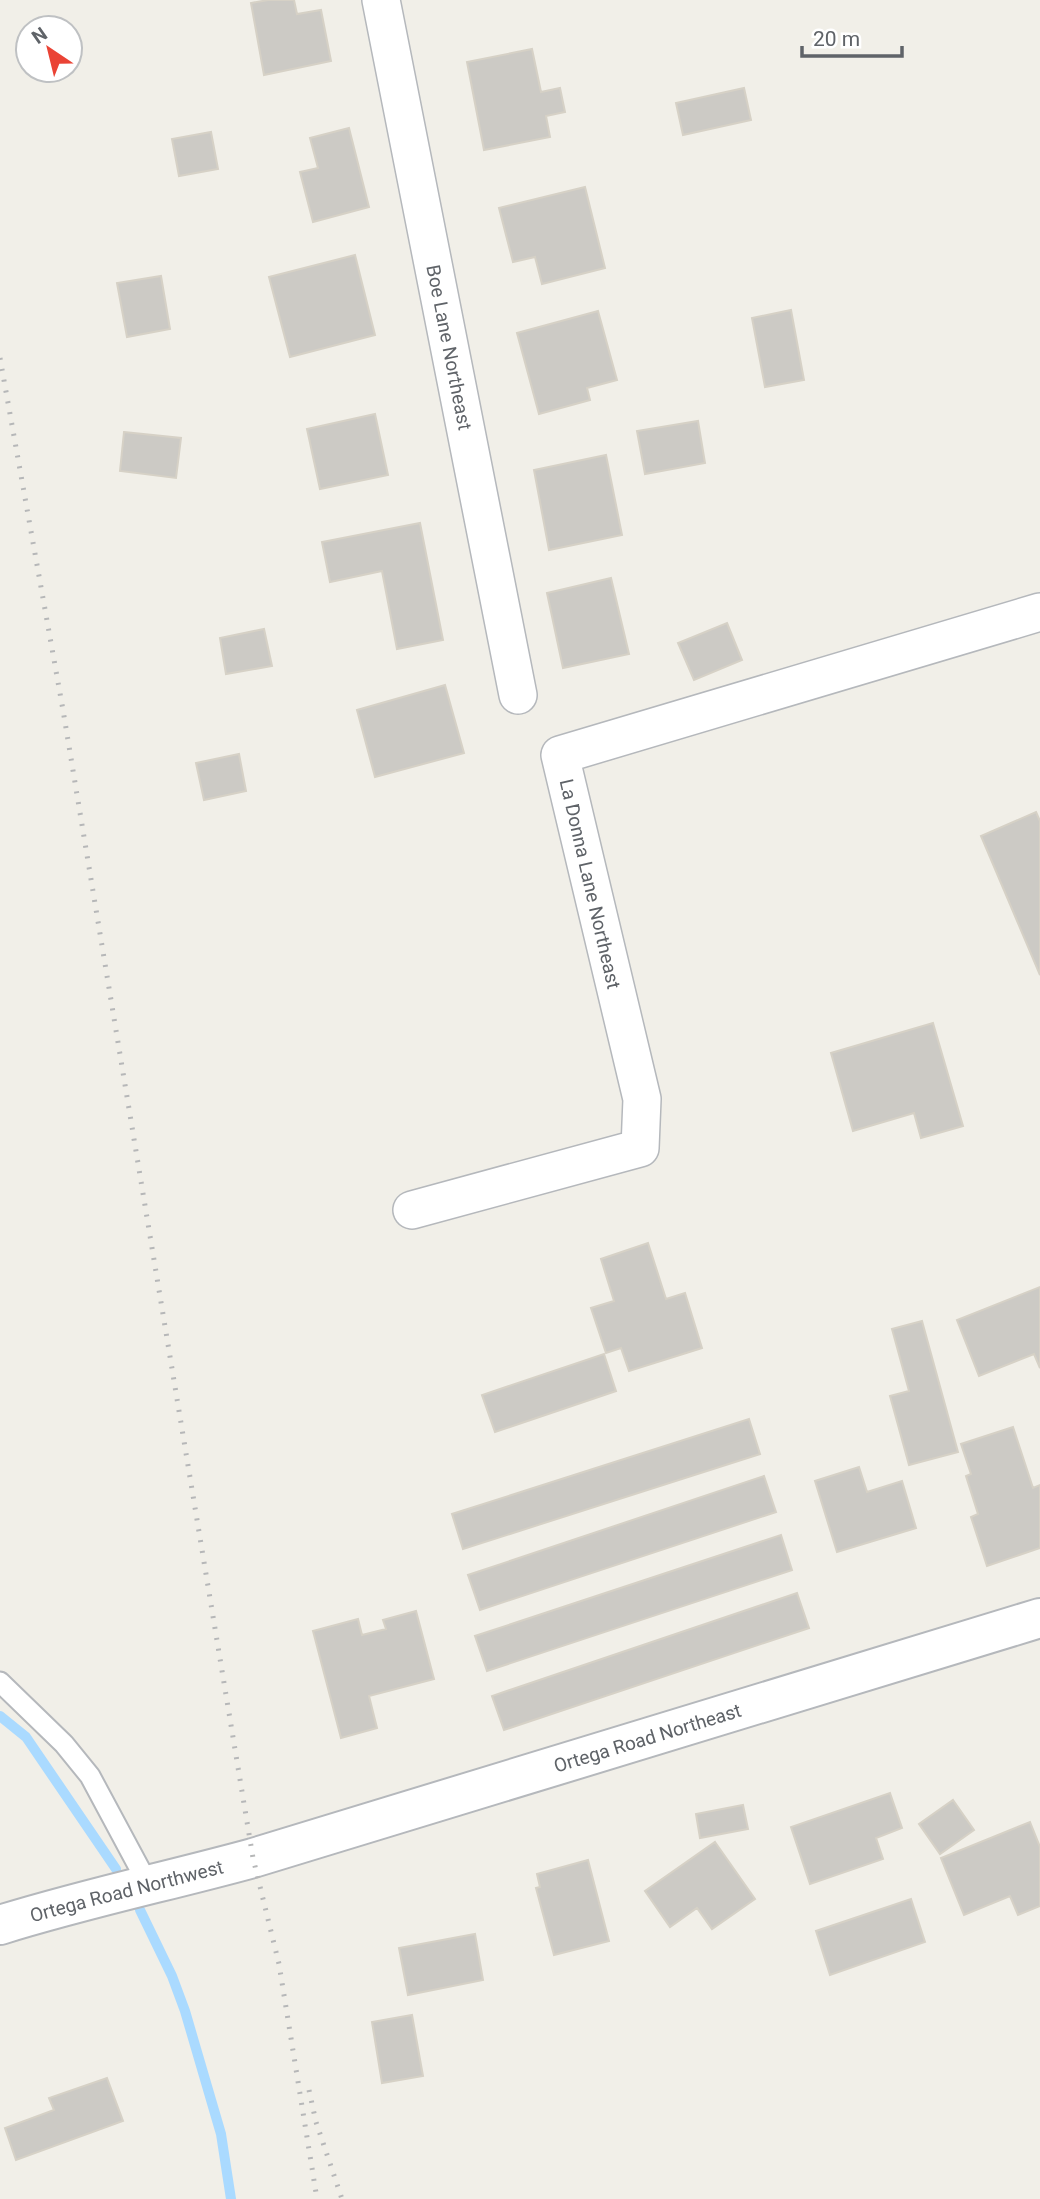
<svg xmlns="http://www.w3.org/2000/svg" width="1040" height="2199" font-family="Roboto,sans-serif">
  <rect width="100%" height="100%" fill="#f1efe8"/>
  <g fill="none" stroke-linecap="round" stroke-linejoin="round">
    <path stroke="#aadaff" stroke-width="10" d="M0 1716 26 1737 116 1869
      M140 1910 172 1976 185 2011 221 2134 231 2199"/>
  </g>
  <path fill="#cccac5" stroke="#d6d1c6" stroke-width="2" d="M268 0H294L297 14 321 10 331 61 264 75 251 3Z
    M532 49 541 92 560 88 565 112 546 116 550 137 484 150 467 62Z
    M744 88 751 120 683 135 676 103Z
    M349 128 369 207 313 222 300 172 318 168 310 138Z
    M211 132 218 169 179 176 172 139Z
    M585 187 605 268 542 284 535 257 513 262 499 208Z
    M355 255 375 335 290 357 269 277Z
    M161 276 170 329 127 337 117 283Z
    M791 310 804 380 765 387 752 318Z
    M598 311 617 380 587 388 590 400 539 414 517 333Z
    M375 414 388 475 320 489 307 429Z
    M698 421 705 463 645 474 637 431Z
    M124 432 181 438 176 478 120 471Z
    M606 455 622 535 549 550 534 470Z
    M420 523 443 640 397 649 382 571 330 582 322 542Z
    M611 578 629 654 563 668 547 593Z
    M727 623 742 660 694 680 678 643Z
    M264 629 272 666 226 674 220 638Z
    M445 685 464 753 375 777 357 710Z
    M239 754 246 791 204 800 196 763Z
    M1036 812 1040 821V975L981 836Z
    M933 1023 963 1126 921 1138 914 1113 853 1131 831 1053Z
    M648 1243 666 1299 685 1293 702 1348 629 1371 621 1348 606 1353 591 1308 614 1301 601 1259Z
    M1040 1287V1368L1034 1354 979 1376 957 1320Z
    M922 1321 958 1452 909 1465 890 1396 909 1391 892 1329Z
    M604 1354 616 1391 495 1432 482 1395Z
    M749 1419 760 1454 463 1549 452 1514Z
    M1013 1427 1033 1488 1040 1485V1548L987 1566 971 1517 978 1514 966 1476 971 1474 961 1444Z
    M859 1467 867 1492 902 1481 916 1528 837 1552 815 1481Z
    M764 1476 776 1512 480 1610 468 1575Z
    M781 1535 792 1570 487 1671 475 1636Z
    M797 1593 809 1628 504 1730 492 1696Z
    M416 1611 434 1679 369 1696 377 1728 341 1738 313 1631 358 1619 362 1635 386 1629 383 1620Z
    M890 1793 902 1828 876 1838 883 1859 810 1884 791 1827Z
    M953 1800 974 1830 940 1854 919 1824Z
    M743 1805 748 1829 700 1838 696 1814Z
    M1030 1822 1040 1847V1906L1018 1915 1010 1896 964 1915 941 1858Z
    M715 1842 755 1899 712 1929 697 1908 670 1927 645 1891Z
    M588 1860 609 1941 554 1955 536 1888 540 1887 537 1874Z
    M911 1899 925 1942 830 1975 816 1931Z
    M475 1934 483 1980 408 1995 399 1948Z
    M412 2015 423 2076 382 2083 372 2022Z
    M107 2078 123 2121 16 2160 5 2128 54 2110 49 2098Z"/>
  <g fill="none" stroke-linecap="round" stroke-linejoin="round">
    <defs>
      <path id="service" d="M0 1682 64 1744 90 1776 149 1886"/>
      <g id="minor">
        <path id="s1" d="M381 0 518 695"/>
        <path d="M412 1210 640 1148 642 1099 560 755 1040 612"/>
      </g>
      <g id="tertiary">
        <path id="s2" d="M0 1925C83 1899 169 1881 253 1858L1040 1618"/>
      </g>
    </defs>
    <use href="#service" stroke="#b5b8bc" stroke-width="23"/>
    <use href="#minor" stroke="#b5b8bc" stroke-width="40"/>
    <use href="#tertiary" stroke="#b5b8bc" stroke-width="42"/>
    <use href="#service" stroke="#fff" stroke-width="19"/>
    <use href="#minor" stroke="#fff" stroke-width="37"/>
    <use href="#tertiary" stroke="#fff" stroke-width="38"/>
    <path stroke="#b6b7b8" stroke-width="5" stroke-dasharray="2 9" stroke-linecap="butt" d="M0 358 63 710 253 1858 279 1964 317 2199
      M309 2090 316 2122 342 2199"/>
  </g>
  <g text-anchor="middle" dominant-baseline="central" stroke-width="6" stroke-linejoin="round" paint-order="stroke">
    <g font-size="19" fill="#5f6368" stroke="#fff">
      <text stroke="none"><textPath href="#s1" startOffset="354">Boe Lane Northeast</textPath></text>
      <text transform="translate(590 884) rotate(77)">La Donna Lane Northeast</text>
      <text stroke="none"><textPath href="#s2" startOffset="674">Ortega Road Northeast</textPath></text>
      <text stroke="none"><textPath href="#s2" startOffset="131">Ortega Road Northwest</textPath></text>
    </g>
  </g>
  <g transform="translate(49 49) rotate(325)"><circle r="33" fill="#ffffff" stroke="#bfc1c3" stroke-width="2"/>
  <path d="M0-5L12 26L0 18L-12 26Z" fill="#ea4335"/>
  <text y="-10" font-size="19" font-weight="bold" text-anchor="middle" fill="#5f6368">N</text>
  </g>
  <path d="M802 46v10h100v-10" fill="none" stroke="#5f6368" stroke-width="3.5"/>
  <text x="813" y="46" font-size="21" fill="#5f6368" stroke="#ffffff" stroke-width="5" paint-order="stroke">20 m</text>
</svg>
